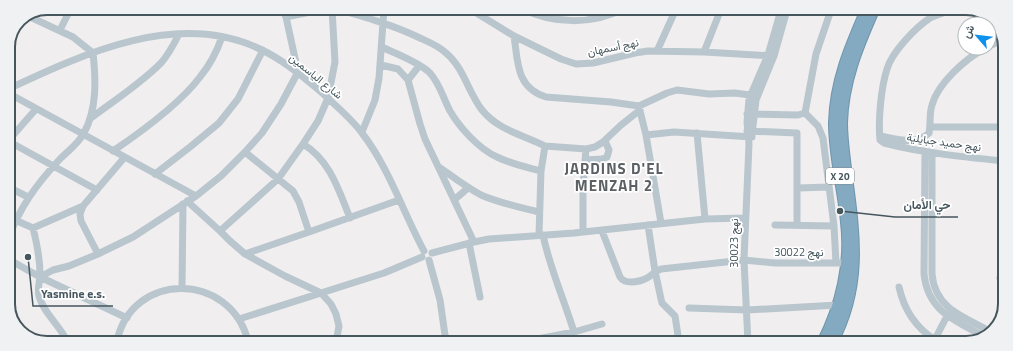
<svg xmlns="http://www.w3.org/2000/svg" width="1013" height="351" font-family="'Titillium Web',Vazirmatn,sans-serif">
  <rect width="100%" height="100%" fill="#f1eeef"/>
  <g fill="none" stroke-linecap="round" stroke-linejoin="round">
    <defs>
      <path id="highway" d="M822 343C841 306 851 263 846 222 843 189 834 156 834 123 835 81 850 47 866 10
        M832 343C862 287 855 237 847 177 845 159 842 141 842 123 843 82 858 46 874 10"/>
    </defs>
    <use href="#highway" stroke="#6e95ad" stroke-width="12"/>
    <path stroke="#b9c6cd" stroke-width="7" d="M336 9C365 17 393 25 420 38 429 42 439 46 446 53 464 68 468 92 482 110 498 130 523 135 545 146
      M470 9 514 36 561 59 576 64 593 63 635 53 648 51 704 52 774 56
      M523 9C553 24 593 25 623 9
      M954 10C946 12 937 14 930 18 915 28 892 52 887 69 881 88 878 120 880 140L884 143C923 153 964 157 1004 161
      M286 17 325 9
      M17 24 22 18
      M60 30 71 8
      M514 36C518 62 516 88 546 97L611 102 639 106 667 93 677 90 709 94 735 93 757 96
      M989 46 1003 40
      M382 47C396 54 419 62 430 73 440 84 443 98 450 111 460 128 479 149 497 157 511 164 526 167 541 171L545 146 586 149 595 147 603 142 621 125 640 110
      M657 51 676 9
      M704 52 721 9
      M381 65 398 69 408 80 420 124 425 139 474 242
      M408 80 419 66
      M8 89C85 53 179 9 262 50 283 60 304 77 321 92 335 105 351 118 362 133 389 168 403 212 424 251
      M8 93 196 196
      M639 107 646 135 661 223
      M805 113 818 126 823 138 834 226 836 263
      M747 114 798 115 805 113 816 54 831 10
      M91 118C115 100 140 84 161 63 169 54 174 44 179 34
      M930 127H1004
      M747 131 797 133V225
      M362 132 375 100 379 78 384 9
      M697 133 705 219 745 218
      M752 134 756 100 774 56 787 10
      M646 135 674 132 752 137
      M880 136C896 139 916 146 929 133 931 123 929 114 932 105 938 83 966 58 986 48
      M8 141 97 190
      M8 141 36 109
      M303 144C330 160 339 191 350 218
      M113 151C141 132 179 105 200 77 210 65 217 51 222 37
      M925 151 924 274C928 312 955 320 985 337
      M245 152 293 191 299 202 309 232 245 254
      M932 153V274C935 309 964 317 992 332
      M585 160 602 159 607 157 609 150 605 141
      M439 167C453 177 466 187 481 195 499 203 519 207 539 212
      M155 174 190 147 219 123 238 99 263 50
      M8 187 28 197
      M798 188 828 187
      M454 200 468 188
      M187 201 220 231 230 241 245 254 285 276 321 293 331 304 336 314 339 326 336 342
      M15 220 33 228 83 206
      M648 225 655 271 661 299 662 303 675 316 679 342
      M775 225 834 226
      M33 228C37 244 40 258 40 274 40 282 37 288 39 296 43 312 60 326 67 341
      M220 231 278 179 303 144 318 121 328 98 335 62 332 9
      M602 231 620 277C625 285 640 282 647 278 652 275 655 271 661 269L744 260 775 263H850
      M309 232 399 200
      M583 232V186L586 149
      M539 235 541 171
      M543 235C550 269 564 299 574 332
      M8 239C20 207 36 185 59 160 67 152 79 143 84 133 97 109 96 80 93 53L73 37 28 16
      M469 243 480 297
      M432 253 474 242 489 239 574 233 705 219
      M98 254 81 221 80 214 83 206 124 158
      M8 259 40 277 127 318
      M429 260 440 300 446 342
      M40 277 53 270 69 266 98 254 133 237 196 196 221 176 245 152 262 133 281 104 298 72 286 17 282 9
      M1000 278 1003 280
      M899 287C904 310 915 327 935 340
      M182 288 183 204
      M689 308 747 310 838 305
      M239 319 384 273 422 257
      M117 341C132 271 230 271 248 341
      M522 342 574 332 602 324
      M748 343 744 260 749 144 747 122 749 99 768 55 781 10
      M933 343 947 316"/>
    <use href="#highway" stroke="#83aac1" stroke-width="10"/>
  </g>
  <g text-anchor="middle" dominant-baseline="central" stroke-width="3.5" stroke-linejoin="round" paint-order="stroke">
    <rect fill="#fff" stroke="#7d898e" stroke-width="1" x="826" y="168" width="28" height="16" rx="3"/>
    <g font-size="10" font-weight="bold" fill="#45565d">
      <text x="840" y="176">X 20</text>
    </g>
    <g font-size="11" fill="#45565d" stroke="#fff">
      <text transform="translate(613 47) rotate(-11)">نهج أسمهان</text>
      <text transform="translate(316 76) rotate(39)">شارع الياسمين</text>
      <text transform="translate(944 142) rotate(8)">نهج حميد جبايلية</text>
      <text transform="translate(734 243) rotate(-90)">نهج 30023</text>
      <text x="799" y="252">نهج 30022</text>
    </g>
    <g font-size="15" font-weight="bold" letter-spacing="1" fill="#5b6064" stroke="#fff">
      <text x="614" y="168">JARDINS D'EL<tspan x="614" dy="17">MENZAH 2</tspan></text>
    </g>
  </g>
  <path d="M0 0H1013V351H0ZM47 15H966A32 32 0 0 1 998 47V304A32 32 0 0 1 966 336H47A32 32 0 0 1 15 304V47A32 32 0 0 1 47 15Z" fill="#f0f1f2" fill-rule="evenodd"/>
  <path fill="none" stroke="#45565d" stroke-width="2" d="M47 15H966A32 32 0 0 1 998 47V304A32 32 0 0 1 966 336H47A32 32 0 0 1 15 304V47A32 32 0 0 1 47 15Z"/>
  <path fill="none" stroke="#45565d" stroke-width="1.5" d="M840 211L895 217H958M28 257L33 306H113"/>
  <g fill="#45565d" stroke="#fff" stroke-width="1.5">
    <circle cx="840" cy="211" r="4"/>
    <circle cx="28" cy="257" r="4"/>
  </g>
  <g font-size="12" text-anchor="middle" font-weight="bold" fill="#45565d" stroke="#fff" stroke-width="3.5" stroke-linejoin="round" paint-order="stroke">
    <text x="927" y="209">حي الأمان</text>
    <text x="73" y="298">Yasmine e.s.</text>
  </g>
  <g transform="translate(977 36) rotate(298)"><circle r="19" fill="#ffffff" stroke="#b5bbbe"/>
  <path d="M0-3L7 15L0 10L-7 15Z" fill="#0d91ed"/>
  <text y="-6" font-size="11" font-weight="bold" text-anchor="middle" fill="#45565d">ش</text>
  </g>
</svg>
